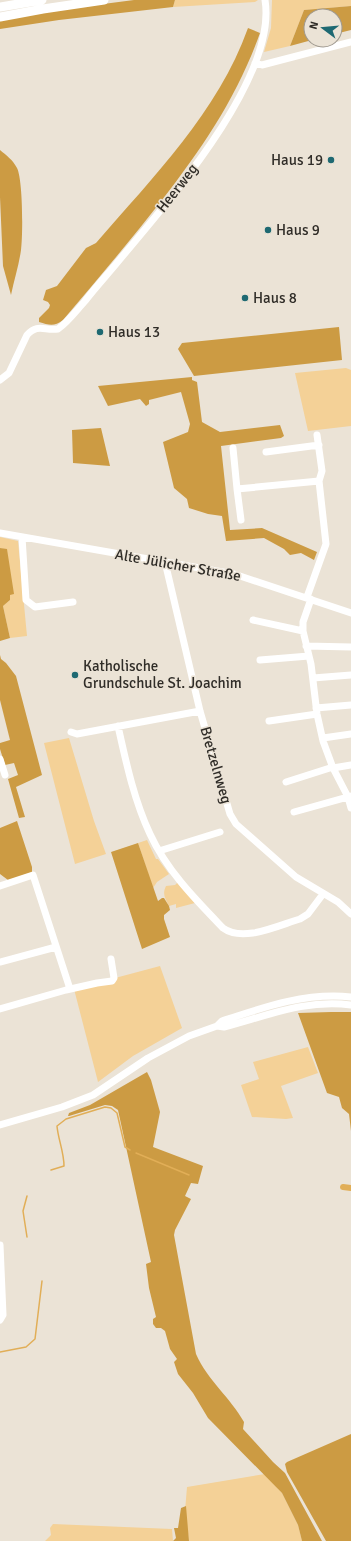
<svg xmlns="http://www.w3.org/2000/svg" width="351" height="1541" font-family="Signika,sans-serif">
  <rect width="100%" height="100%" fill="#ebe3d6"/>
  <path fill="#f4d197" d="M175 0H258L255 2 173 7Z
    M272 0H351V6L304 10 290 46 264 52 271 28Z
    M346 368 351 370V426L308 431 295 373Z
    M0 537 18 541 27 636 10 638 3 606 10 600 7 550 0 548Z
    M69 738 94 821 106 854 75 864 44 743Z
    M147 840 156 859H158L169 874 157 882 153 888 138 843Z
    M178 882 195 903 176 908V904L169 906C165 898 162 894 166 886L175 885Z
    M160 966 182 1028 133 1056 98 1082 74 989Z
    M308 1047 318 1073 281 1086 293 1118 286 1119 252 1117 241 1085 259 1079 253 1062Z
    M265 1474 282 1493 298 1525 302 1541H189L185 1511 187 1487Z
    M53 1524 172 1529 173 1541H45L51 1535 50 1528Z"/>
  <path fill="#cc9b43" d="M134 0H175L173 7 59 20 0 29V20L34 13Z
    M351 6V30L335 34V16H311V40H312L290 46 304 10Z
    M248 28 260 33C237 97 203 147 162 200 130 241 97 280 63 320 54 327 49 325 39 322V318L49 308 50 305 48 302 43 300 46 290 57 286 86 248 96 243C153 177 218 112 248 28Z
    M0 150C6 155 13 160 17 168 23 180 23 235 21 250 19 265 14 280 11 295L3 266 0 197Z
    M339 327 342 360 194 376 178 349 182 343Z
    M192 377V380L197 382 202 422 220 432 280 425 284 436 281 438 221 446 230 530 262 528 317 552 314 560 301 553 290 555 284 549 264 538 226 541 222 516 208 514 189 508 187 499 174 488 163 442 188 432 190 424 181 392 149 400V404L146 406 140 399 108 406 98 386Z
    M101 428 110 466 73 463 72 430Z
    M0 548 7 549 14 594 10 595V600L3 606 10 638 0 641Z
    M0 655 1 659 6 663 16 676 42 775 16 787 25 817 19 818 8 779 18 775 14 763 5 765 0 749V743L10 740 0 700Z
    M17 821 32 867V875L12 883 0 874V828Z
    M138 843 158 901 162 898H164L169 906 170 910 164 915V919L170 937 142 949 111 852Z
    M331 1012H351V1131L349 1114 342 1108 339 1097 327 1093 298 1013Z
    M147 1072 151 1080 160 1112 153 1147 203 1166 198 1184 191 1183 185 1196 191 1199 175 1230 174 1235 196 1354C208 1381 230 1397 244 1422L243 1429 273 1462 285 1473 322 1541H302L298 1525 282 1493 208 1418 193 1393 178 1374 174 1362 177 1359 170 1349 165 1331 161 1328H156L153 1324V1319L156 1317 149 1288 146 1264 151 1262 118 1110 112 1106 105 1105 69 1116H68L69 1113 90 1105Z
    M351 1434V1541H326L287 1472 285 1464 287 1462Z
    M186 1506 189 1541H173L176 1538 174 1528H178L181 1508Z"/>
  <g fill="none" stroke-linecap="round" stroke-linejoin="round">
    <path stroke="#e1ae57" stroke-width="1.5" d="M136 1153 189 1175
      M51 1170 64 1166C64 1152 58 1139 57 1126L66 1119 105 1107 111 1108 117 1113 125 1147 130 1150
      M27 1237 23 1211 27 1196
      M0 1352 26 1347 35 1339 42 1281"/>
    <path stroke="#e1ae57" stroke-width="6" d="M343 1187 351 1188"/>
    <path stroke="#fff" stroke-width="7" d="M255 63 262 65 351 42
      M0 380 9 373 27 335C38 323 44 331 58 329 68 322 76 311 85 301 95 288 106 276 116 264 164 206 278 79 265 0
      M233 448 237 489
      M266 452 319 445
      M241 520 237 489 319 481
      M0 533 234 574 351 613
      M22 537 26 600 35 607 73 602
      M165 562 200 711 230 814 236 824 296 877 338 902 351 914
      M307 597 326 544 319 481 322 471 317 435
      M311 599 303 622V631L311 664 317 714 323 741 333 768 348 797 351 808
      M253 620 303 631
      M306 646 351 647
      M260 660 309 656
      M313 678 351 675
      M316 708 351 705
      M269 721 317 714
      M118 726C126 762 134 800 150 834 167 871 196 900 223 928 243 943 279 925 300 919L308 914 323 894
      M71 732 77 734 200 711
      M323 738 351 734
      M0 759 5 775
      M333 768 351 765
      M286 782 333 767
      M294 812 351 796
      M159 851 220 832
      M0 886 33 875 70 989
      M0 962 56 947
      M0 1009 66 990 97 983 112 981 114 978 111 959
      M217 1026 224 1027C267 1016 305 999 351 1005
      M0 1125 62 1107 93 1095 148 1058 189 1036 217 1026 222 1021C264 1007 307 992 351 997
      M0 1245 3 1315 0 1320"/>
    <path stroke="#fff" stroke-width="9" d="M0 7 42 0
      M0 17 43 9 104 0"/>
  </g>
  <g fill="#1e6972" stroke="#ebe3d6" stroke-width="1.5">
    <circle cx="331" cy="160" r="4"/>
    <circle cx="268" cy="230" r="4"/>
    <circle cx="245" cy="298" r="4"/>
    <circle cx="100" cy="332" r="4"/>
    <circle cx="75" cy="675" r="4"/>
  </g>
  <g text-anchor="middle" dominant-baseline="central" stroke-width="3" stroke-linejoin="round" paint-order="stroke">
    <g font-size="15" fill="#302d28" stroke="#ebe3d6" text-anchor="start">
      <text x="323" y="160" text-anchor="end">Haus 19</text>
      <text x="276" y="230">Haus 9</text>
      <text x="253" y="298">Haus 8</text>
      <text x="108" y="332">Haus 13</text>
      <text x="83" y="666">Katholische<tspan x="83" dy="17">Grundschule St. Joachim</tspan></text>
    </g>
    <g font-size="15" fill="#302d28" stroke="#ebe3d6">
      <text transform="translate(177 188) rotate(-52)">Heerweg</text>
      <text transform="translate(178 565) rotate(10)">Alte Jülicher Straße</text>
      <text transform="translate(216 765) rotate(74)">Bretzelnweg</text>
    </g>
  </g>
  <g transform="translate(323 28) rotate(286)"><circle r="19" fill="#ebe3d6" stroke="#a09a90"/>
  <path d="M0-3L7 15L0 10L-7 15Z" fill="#1e6972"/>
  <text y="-6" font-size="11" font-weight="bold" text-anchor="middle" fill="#302d28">N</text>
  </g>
</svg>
